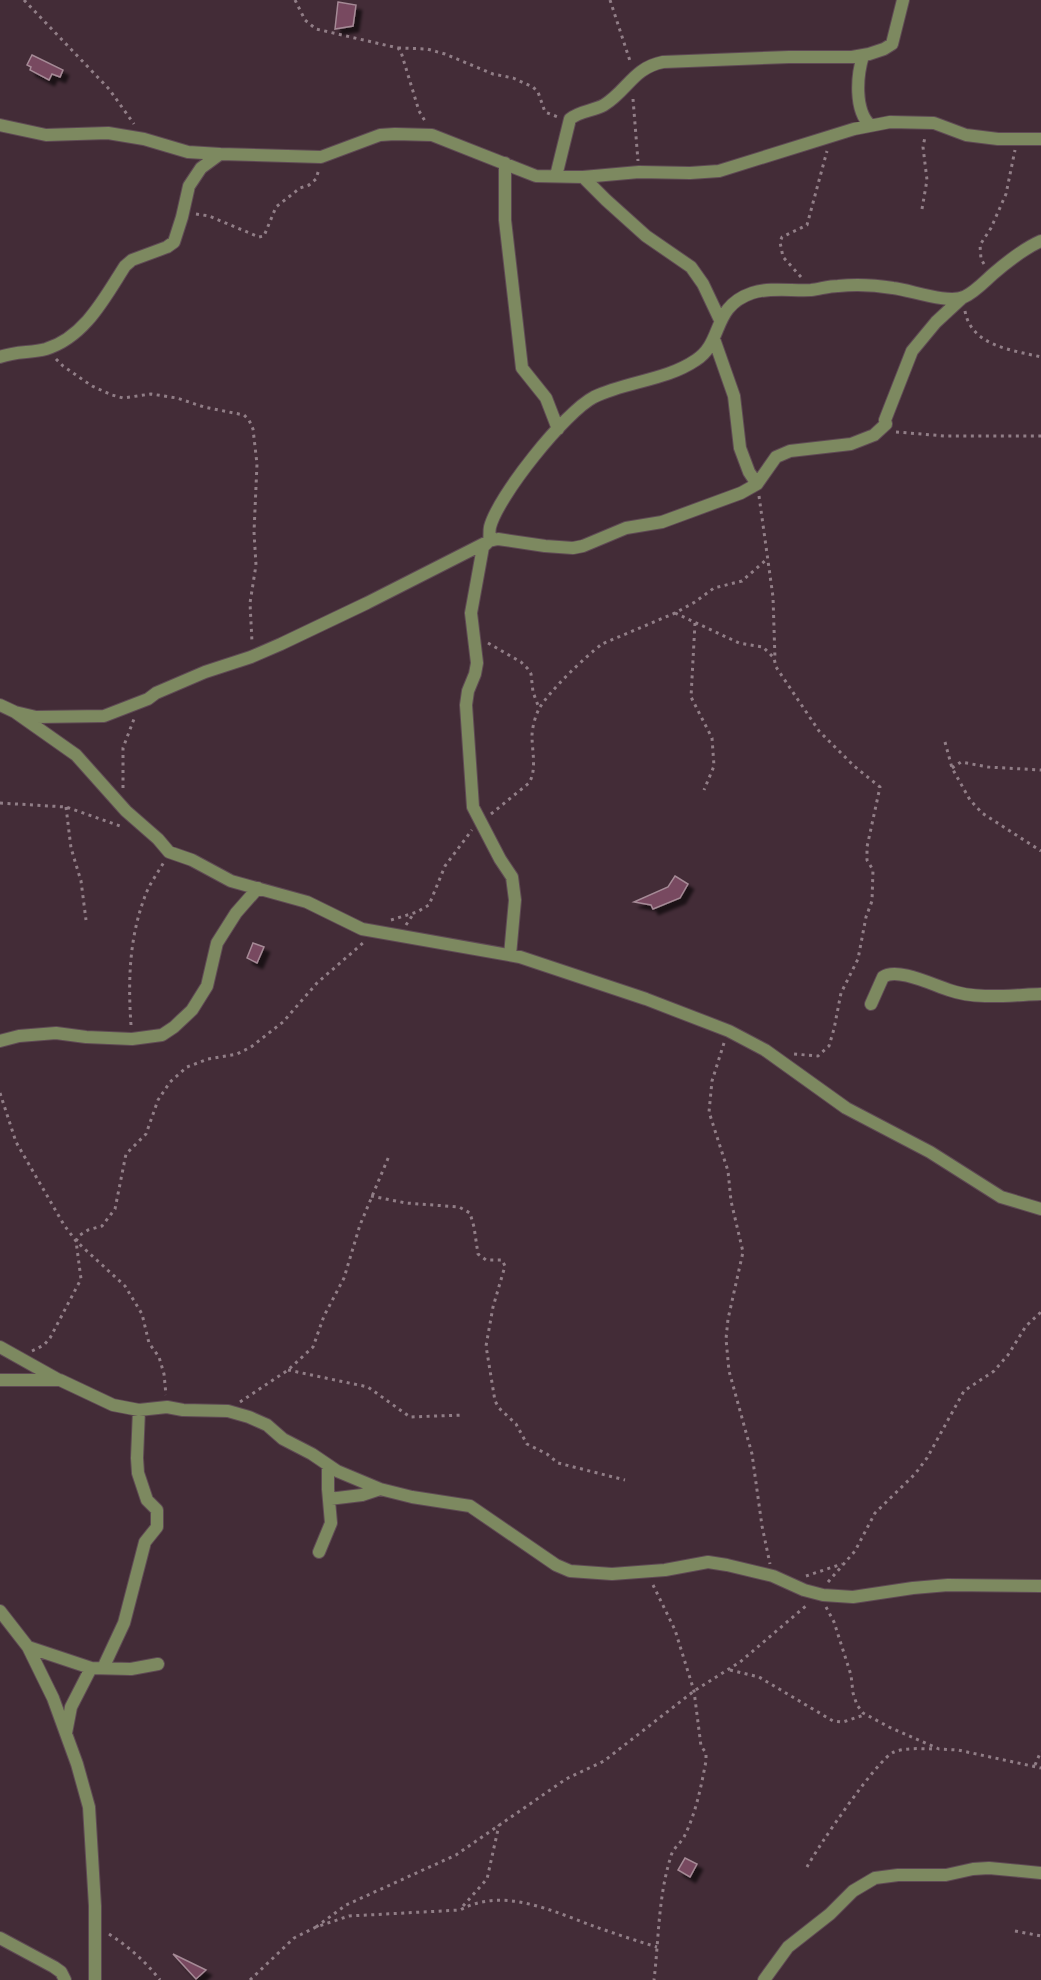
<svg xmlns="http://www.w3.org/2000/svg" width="1041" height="1980" font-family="Helvetica,sans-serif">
  <defs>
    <filter id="shadow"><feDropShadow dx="5.5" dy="5.5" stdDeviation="1.5" flood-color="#0009"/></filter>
  </defs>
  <rect width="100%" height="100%" fill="#432c37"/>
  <path fill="#784860" stroke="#a58a96" stroke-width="1.5" filter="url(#shadow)" d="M338 2 356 5 353 26 335 29Z
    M32 55 63 70 60 77 52 74 49 80 30 70 31 67 27 65Z
    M675 876 688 884 680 898 653 909 651 905 634 902 668 887Z
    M253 943 264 947 257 963 247 958Z
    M685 1858 697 1864 690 1877 678 1870Z
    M173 1954 206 1970 196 1979Z"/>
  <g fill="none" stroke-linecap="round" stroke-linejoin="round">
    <defs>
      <path id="street" d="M863 56C857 75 854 110 870 125
        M0 125 46 135 108 133 144 139 188 152 220 154
        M505 163V220L522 368 546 398 558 429
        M556 176 570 119C579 111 593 111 604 105 628 90 633 68 663 62L789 57H852L869 54 884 49 892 44 903 0
        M583 177 606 200 646 236 691 267 703 284 720 320
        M714 339 734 396 740 448 749 472 757 484
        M0 357C15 351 31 353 46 349 85 337 105 297 125 266L132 260 167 247 174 242 182 217 189 186 201 168 220 154 321 157 380 135 395 134 432 135 536 176 583 177 639 172 690 173 719 171 854 129 890 122 934 123 966 135 998 139H1041
        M0 705 15 712 36 717 104 716 148 699 156 693 205 672 251 657 281 644 367 603 489 541 498 539 545 546 573 548 583 546 626 528 662 522 741 493 757 484 776 457 790 451 851 444 874 435 886 424 885 420 912 351 936 322 963 297
        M15 712 76 755 126 811 158 839 169 852 192 860 231 881 307 902 362 929 520 957 646 999 729 1031 765 1050 846 1108 930 1152 1001 1197 1041 1209
        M510 955 515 900 512 877 500 859 473 807 466 705 468 691 475 674 477 663 471 613 483 547 489 541C490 537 489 531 490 527 498 496 565 412 594 397 627 381 665 381 696 360 724 342 711 307 752 293 770 287 792 291 811 290 820 289 829 286 838 286 856 284 875 285 893 288 911 290 947 304 964 297 975 292 984 282 993 274 1008 261 1023 249 1041 241
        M871 1004 883 977C897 967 933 985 949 990 977 1000 1012 995 1041 994
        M0 1041 19 1036 56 1033 86 1037 132 1039 162 1035 174 1027 192 1010 207 986 217 943 236 913 258 888
        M0 1347 59 1380
        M0 1380H60L113 1405 139 1410 167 1407 183 1410 228 1411 249 1417 267 1425 283 1439 312 1454 337 1471 380 1489 412 1497 470 1506 556 1565 570 1571 612 1574 665 1570 708 1562 727 1565 773 1576 804 1590 823 1595 853 1597 913 1588 948 1585 1041 1586
        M329 1499 362 1495 380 1489
        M319 1552 331 1523 328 1489V1466
        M0 1611 28 1647 53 1698 77 1764 89 1807 95 1906V1980
        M28 1647 91 1668 131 1669 158 1664
        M103 1668 124 1623 145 1542 157 1527V1510L147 1500 138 1473 137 1458 139 1410
        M66 1733 71 1707 91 1668
        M0 1938 54 1967 61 1972 65 1980
        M764 1980 788 1947 830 1914 853 1891 875 1878 898 1875H946L973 1869 989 1868 1041 1873"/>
    </defs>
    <use href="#street" stroke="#5f4a54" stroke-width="14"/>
    <path stroke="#917e87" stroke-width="3" stroke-dasharray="3 4.5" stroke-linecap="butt" d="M24 0 109 89 134 124
      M295 0 305 20 316 29 398 48 401 52 419 111 425 121
      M610 0 631 64
      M398 48 427 49 445 54 493 74 513 78 533 87 538 92 545 112 558 117
      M633 99 638 161
      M922 209 927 180 923 147 925 137
      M196 214 209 216 259 237 264 236 276 207 300 188 309 185 316 179 319 169
      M984 264 981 259 980 245 991 228 1006 194 1015 150
      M801 277 783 257 780 242 782 237 807 225 827 151
      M965 311C971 346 1012 350 1041 357
      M56 359 63 366 92 386 112 395 123 398 151 394 177 398 204 407 244 415 249 420 253 429 257 464 254 532 256 565 250 603 252 642
      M896 432 945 436H1041
      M759 496 773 597 775 659
      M675 613 739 643 763 647 774 658 776 667 819 731 854 766 880 787 867 847V860L873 870 872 901 866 917 858 959 841 993 834 1029 829 1046 818 1056 794 1054
      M695 623 691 697 712 738 714 766 704 790
      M488 643 521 662 528 669 531 674 533 692 539 708
      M945 742 952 768 970 800 982 813 1041 851
      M952 768 961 762 988 767 1041 770
      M123 788V748L134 719
      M0 803 66 807 123 827
      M66 807 71 848 81 881 86 920
      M491 814 529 783C537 770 532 751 532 736 532 729 535 716 539 709 548 692 586 656 602 644L675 613 695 602 714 588 742 581 767 559
      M391 920 417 912 429 905 445 866 472 830
      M406 925 414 913
      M131 1025C128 983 129 940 144 899 148 886 157 874 164 862
      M724 1043 712 1081 709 1112 728 1171 731 1201 743 1252 728 1319 726 1339 729 1371 752 1454 762 1526 770 1564
      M0 1093 16 1142 64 1225 76 1241 125 1286 142 1314 149 1343 159 1357 164 1374 166 1395
      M371 1196 406 1203 459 1207 470 1213 474 1227 478 1254 486 1260H502L505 1266 493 1307 486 1346 495 1401 499 1408 516 1424 527 1444 547 1454 558 1463 625 1480
      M32 1351 44 1345 50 1338 81 1279 76 1241 80 1235 88 1230 102 1226 115 1209 126 1154 146 1134 158 1100 170 1082 187 1067 208 1059 237 1054 251 1047 283 1022 317 983 363 943
      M288 1370 368 1387 410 1417 463 1415
      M240 1402 288 1370 313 1347 324 1316 344 1278 360 1225 389 1156
      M806 1576 842 1564
      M828 1582 855 1551 875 1513 915 1474 927 1458 964 1391 994 1371 1008 1355 1026 1326 1041 1312
      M653 1585 675 1630 694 1691 701 1746 706 1753V1761C701 1787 696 1813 684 1837 680 1844 673 1848 671 1856 658 1897 659 1938 654 1980
      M826 1607 834 1622 851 1675 853 1693 857 1705 863 1713 889 1727 939 1749 958 1750 1041 1768
      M730 1670 759 1677 833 1721 843 1722 864 1715
      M1035 1765 1041 1751
      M807 1867C817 1848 878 1758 894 1752 907 1747 923 1749 936 1749
      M463 1906 487 1879 499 1825
      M316 1927 346 1905 456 1855 566 1779 604 1761 694 1691 740 1662 807 1605
      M1015 1931 1041 1936
      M109 1934C129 1947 145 1961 160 1980
      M250 1980 294 1938 316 1927 349 1916 460 1910C504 1886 554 1912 596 1927 616 1934 637 1941 657 1947"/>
    <use href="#street" stroke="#7d8960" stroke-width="12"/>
  </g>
</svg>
